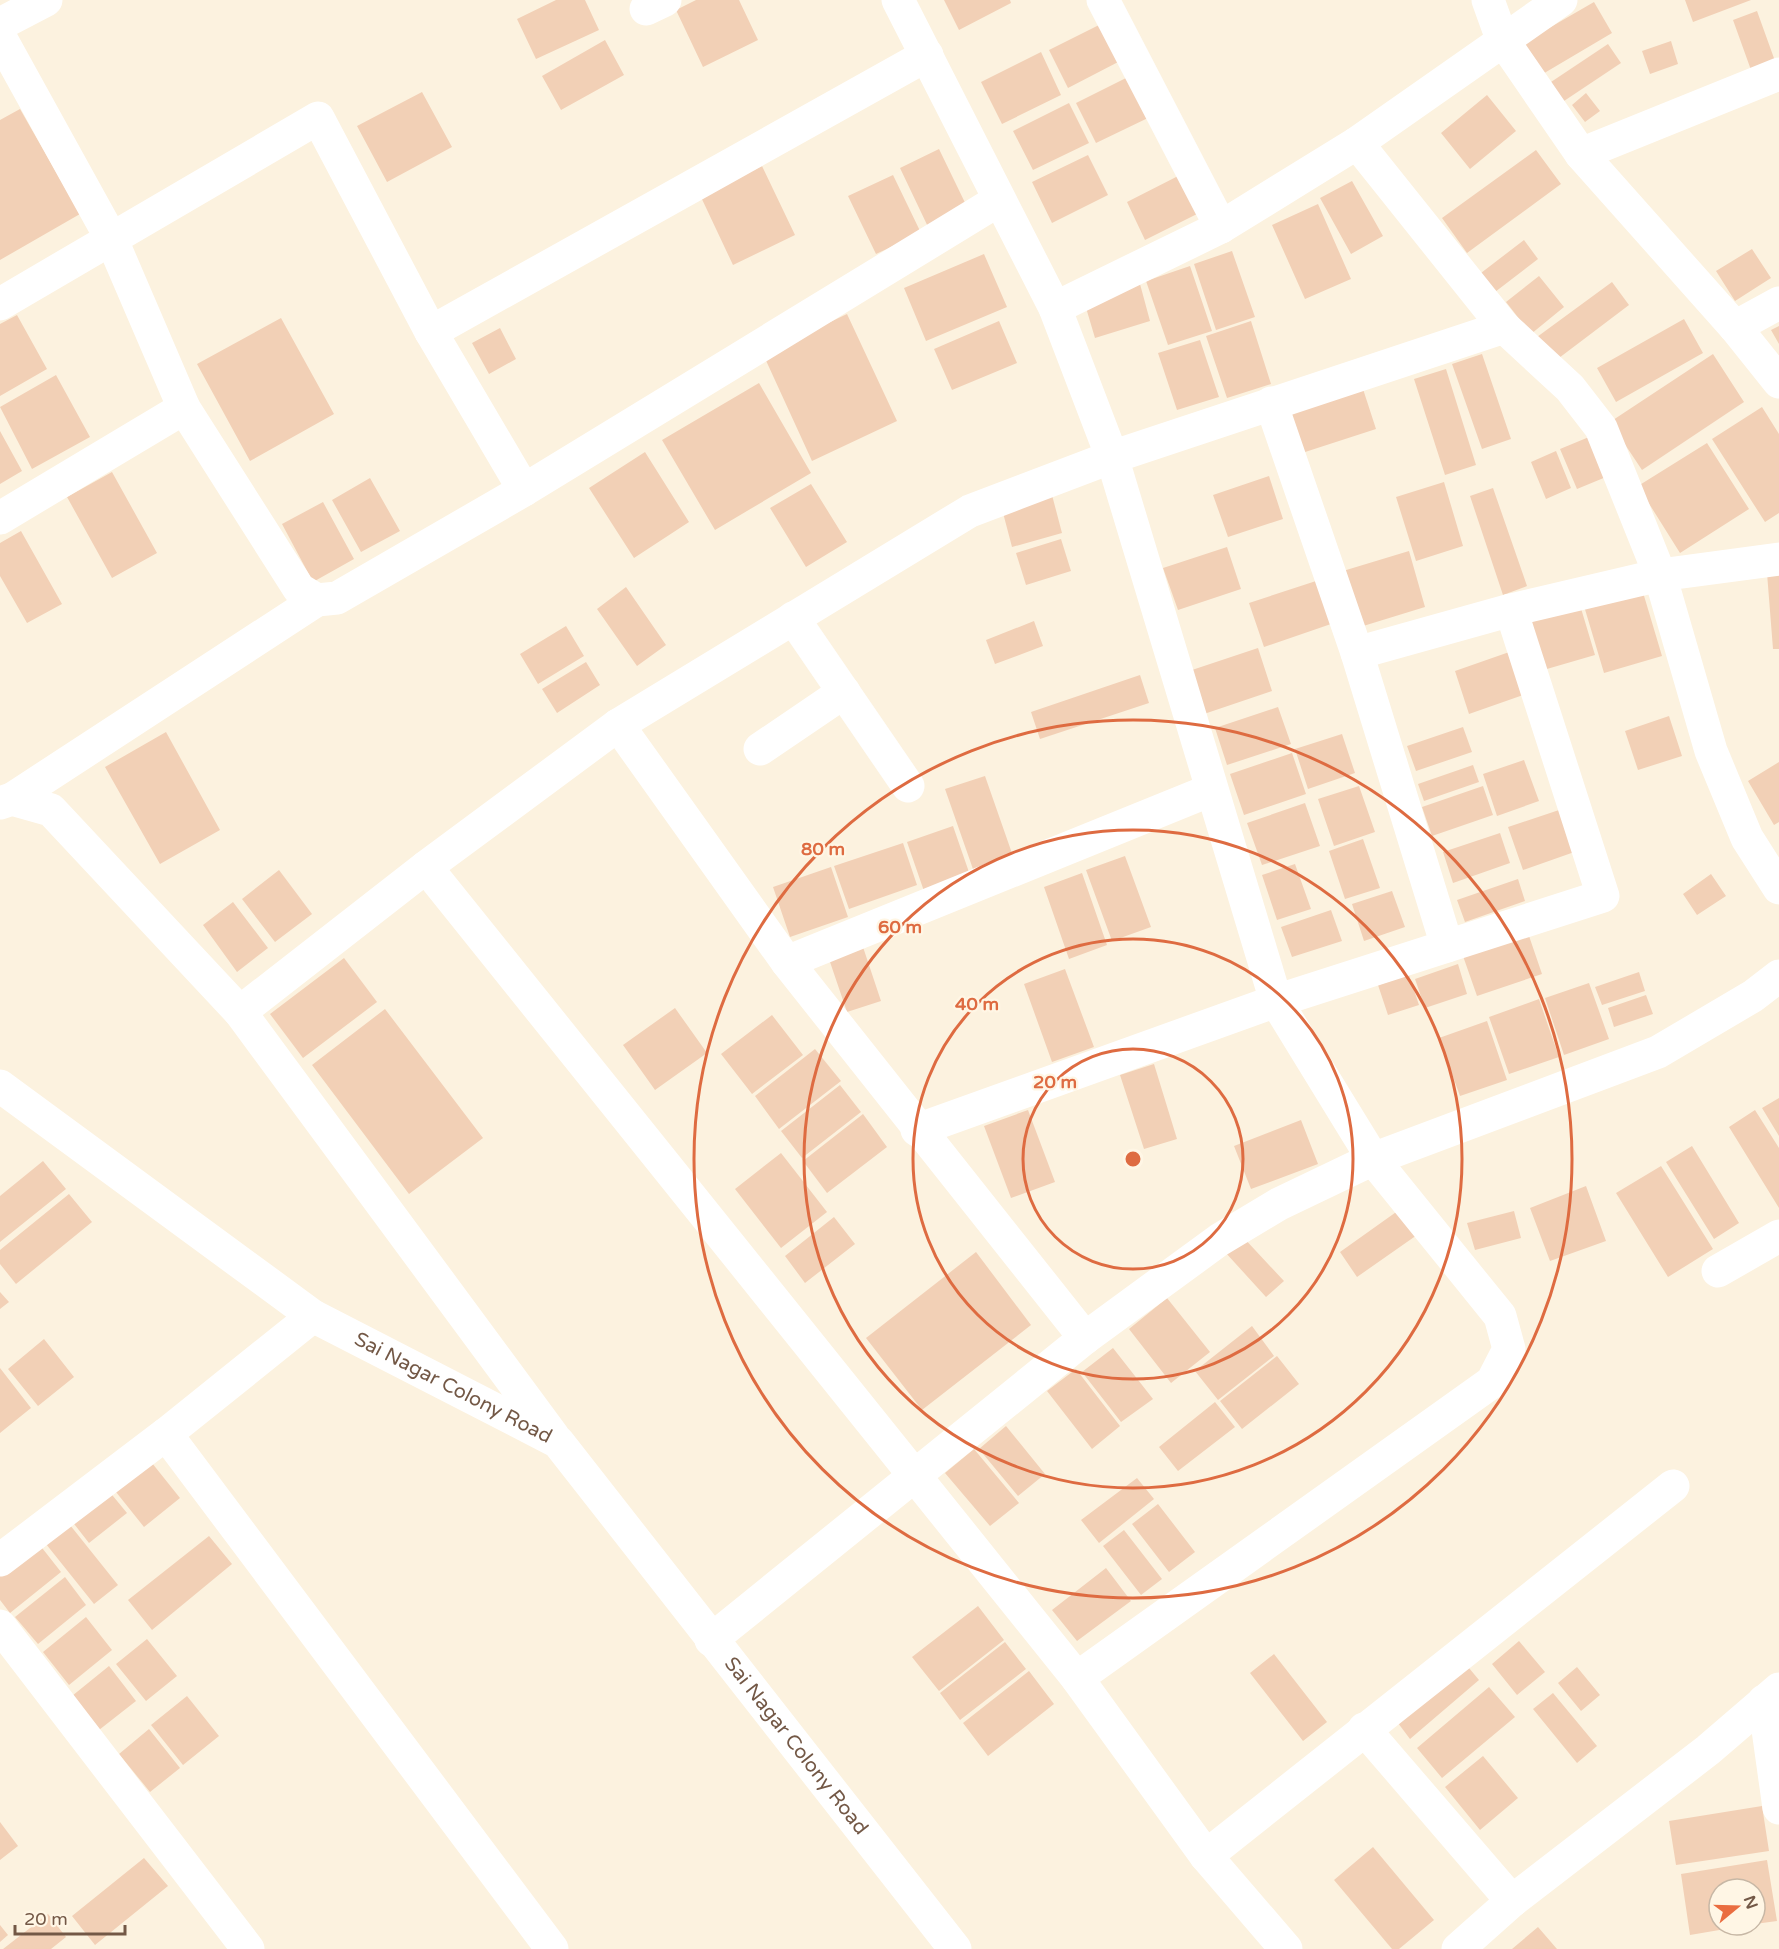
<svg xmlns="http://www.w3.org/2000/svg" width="1779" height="1949" font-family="'Varela Round',sans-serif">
  <rect width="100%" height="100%" fill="#fcf2df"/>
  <path fill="#f2d0b6" d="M556 0H585L599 30 536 59 517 19Z
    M696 0H739L758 40 703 67 676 10Z
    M944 0H1010L1011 3 959 30Z
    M1685 0H1751L1693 22Z
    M1594 2 1612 33 1541 75 1523 43Z
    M1757 11 1775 61 1751 70 1733 20Z
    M1103 23 1122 60 1068 88 1049 50Z
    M605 40 624 75 561 110 542 76Z
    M1671 41 1678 64 1650 74 1642 51Z
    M1608 44 1621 63 1561 103 1548 84Z
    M1041 52 1061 95 1002 124 981 82Z
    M1130 76 1150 117 1096 143 1076 103Z
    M422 92 452 147 387 182 357 126Z
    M1586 93 1600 111 1585 122 1572 105Z
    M1487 95 1516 131 1470 169 1441 133Z
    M1069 103 1089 143 1033 170 1013 131Z
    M20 109 80 214 0 260V120Z
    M939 149 970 213 930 231 900 168Z
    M1536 150 1561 184 1467 253 1442 218Z
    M1088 155 1108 195 1052 223 1032 182Z
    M762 166 795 235 733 265 700 195Z
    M1182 174 1201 212 1145 240 1127 202Z
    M893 175 921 233 876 254 848 196Z
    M1352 181 1383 236 1351 254 1320 198Z
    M1318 204 1351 279 1305 299 1272 225Z
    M1524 240 1538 259 1495 292 1481 273Z
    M1752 249 1771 278 1735 301 1716 271Z
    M1232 251 1255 317 1216 330 1194 264Z
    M984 254 1007 307 926 341 904 288Z
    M1190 266 1212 331 1168 345 1146 281Z
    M1539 276 1564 307 1531 334 1506 302Z
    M1612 282 1629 305 1555 361 1537 337Z
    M1140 284 1150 321 1095 338 1084 301Z
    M847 314 897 421 812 461 763 354Z
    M17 315 47 369 0 396V324Z
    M281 318 334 414 250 461 197 364Z
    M1684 319 1703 353 1616 402 1597 368Z
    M999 321 1017 363 952 390 934 349Z
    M1251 321 1271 384 1227 398 1206 336Z
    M1779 326V344L1771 330Z
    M500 328 516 359 489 374 472 343Z
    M1200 340 1219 397 1177 410 1158 353Z
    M1482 354 1511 439 1482 449 1452 364Z
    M1713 354 1744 402 1642 470 1610 422Z
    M1446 369 1476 465 1445 475 1414 379Z
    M56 375 90 437 32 469 0 407Z
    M759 383 811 473 715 530 662 440Z
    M1363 389 1376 429 1302 453 1289 412Z
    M1762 407 1779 434V513L1765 522 1712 439Z
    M0 431 22 471 0 484Z
    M1589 437 1606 477 1577 489 1560 449Z
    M1707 443 1749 509 1680 553 1638 486Z
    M1556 451 1571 488 1546 499 1531 462Z
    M645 452 689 522 634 558 589 488Z
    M112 472 157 553 112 578 67 497Z
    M1269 476 1283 519 1228 537 1213 495Z
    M370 478 400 531 361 552 332 500Z
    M1444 482 1463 546 1416 561 1396 497Z
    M811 484 847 542 806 567 770 508Z
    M1493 488 1527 586 1503 595 1470 496Z
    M1052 495 1062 533 1012 547 1002 509Z
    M323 502 354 559 313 582 282 524Z
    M21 531 62 604 27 623 0 576V543Z
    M1061 539 1071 571 1026 585 1016 553Z
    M1227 547 1241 589 1178 610 1163 568Z
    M1409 551 1425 607 1360 627 1343 571Z
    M1779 572V649H1773L1767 573Z
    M1316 581 1331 624 1264 647 1249 603Z
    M626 587 666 645 637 666 597 609Z
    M1642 589 1662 656 1604 673 1584 606Z
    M1580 605 1595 655 1540 671 1525 621Z
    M1034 621 1043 646 995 664 986 640Z
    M566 626 584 656 538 684 520 654Z
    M1258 648 1272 691 1204 714 1189 671Z
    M1515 650 1529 693 1469 714 1455 671Z
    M586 662 600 685 557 713 542 689Z
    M1140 675 1149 703 1040 739 1031 712Z
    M1278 707 1291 744 1227 765 1215 728Z
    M1669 716 1682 756 1638 770 1625 731Z
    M1463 727 1472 752 1416 771 1407 746Z
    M166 732 220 830 160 864 105 767Z
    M1342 734 1355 773 1308 789 1295 749Z
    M1292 753 1306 794 1244 815 1230 774Z
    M1524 760 1539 801 1497 816 1483 774Z
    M1779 762V822L1774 825 1748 781Z
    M1473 765 1479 782 1424 801 1418 784Z
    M985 776 1014 859 974 872 945 789Z
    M1359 786 1375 832 1334 846 1318 799Z
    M1483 786 1493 815 1432 836 1422 807Z
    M1305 803 1320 846 1262 865 1247 823Z
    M1565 808 1580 850 1523 870 1508 827Z
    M953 826 971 878 925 894 907 842Z
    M1500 833 1510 863 1453 883 1443 852Z
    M1363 839 1380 888 1345 899 1329 851Z
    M903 843 917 885 849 909 834 866Z
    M1125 856 1151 927 1112 941 1086 870Z
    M1295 864 1311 909 1277 920 1262 875Z
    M831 867 848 917 790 937 773 887Z
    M279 870 312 914 275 942 242 899Z
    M1082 873 1107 945 1069 959 1044 887Z
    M1711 874 1726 896 1697 915 1683 894Z
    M1518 879 1525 901 1465 922 1457 900Z
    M1392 891 1405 927 1364 941 1352 904Z
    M233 902 268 948 237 972 203 925Z
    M1331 910 1342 941 1292 957 1281 927Z
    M1528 933 1542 974 1477 996 1463 956Z
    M863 947 881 1001 847 1012 829 959Z
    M344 958 377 1002 303 1058 270 1014Z
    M1458 964 1467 994 1425 1008 1415 979Z
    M1065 969 1094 1047 1052 1062 1024 984Z
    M1639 972 1645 991 1602 1005 1595 987Z
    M1409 975 1419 1005 1388 1015 1378 985Z
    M1589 983 1609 1039 1564 1055 1545 998Z
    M1646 995 1653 1014 1614 1027 1608 1008Z
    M1539 999 1559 1057 1509 1074 1489 1017Z
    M675 1008 707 1053 655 1090 623 1045Z
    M385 1009 483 1138 409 1194 312 1065Z
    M772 1015 803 1055 752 1094 721 1054Z
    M1487 1021 1507 1080 1460 1096 1439 1038Z
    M815 1049 841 1081 779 1129 755 1096Z
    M1154 1064 1177 1139 1144 1149 1120 1075Z
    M840 1085 861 1112 802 1158 781 1131Z
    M1779 1098V1136L1762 1108Z
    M1028 1110 1055 1182 1011 1198 984 1126Z
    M1755 1110 1779 1148V1208L1729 1127Z
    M863 1114 887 1147 827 1193 803 1161Z
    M1301 1120 1318 1164 1251 1189 1234 1146Z
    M1692 1146 1739 1223 1714 1239 1666 1162Z
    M781 1153 827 1212 781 1248 735 1189Z
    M43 1161 66 1189 0 1242V1196Z
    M1661 1166 1713 1249 1668 1277 1616 1193Z
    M1586 1186 1606 1241 1550 1261 1530 1208Z
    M69 1194 92 1222 16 1284 0 1264V1250Z
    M1399 1210 1417 1235 1357 1277 1340 1252Z
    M1514 1211 1521 1238 1475 1250 1467 1223Z
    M834 1217 855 1244 805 1283 785 1256Z
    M1242 1236 1284 1281 1266 1297 1225 1252Z
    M976 1252 1031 1325 922 1410 866 1338Z
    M0 1292 9 1302 0 1309Z
    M1167 1298 1210 1352 1171 1383 1129 1329Z
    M1252 1326 1274 1356 1218 1400 1195 1371Z
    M44 1339 74 1377 38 1406 8 1369Z
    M1113 1348 1153 1399 1121 1422 1082 1372Z
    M1277 1356 1299 1384 1242 1429 1220 1401Z
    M0 1368 31 1408 0 1433Z
    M1076 1369 1120 1426 1092 1449 1047 1391Z
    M1215 1402 1235 1427 1178 1471 1159 1447Z
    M1006 1426 1045 1474 1018 1496 979 1449Z
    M974 1449 1019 1503 990 1526 945 1473Z
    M148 1458 180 1498 144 1527 112 1487Z
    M1137 1478 1154 1499 1099 1543 1081 1520Z
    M108 1490 127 1513 89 1543 71 1520Z
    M1158 1504 1195 1552 1169 1572 1132 1524Z
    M66 1520 118 1585 94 1604 42 1539Z
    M1124 1530 1162 1579 1141 1595 1103 1546Z
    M209 1536 232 1564 152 1630 128 1600Z
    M39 1544 61 1572 10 1613 0 1600V1575Z
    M1106 1568 1131 1601 1077 1641 1052 1610Z
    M65 1577 86 1605 38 1644 15 1617Z
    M978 1606 1004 1640 939 1691 912 1657Z
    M86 1617 112 1650 69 1685 43 1652Z
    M147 1639 177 1676 146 1701 116 1664Z
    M1519 1641 1545 1672 1517 1695 1492 1664Z
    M1005 1642 1026 1669 960 1720 940 1693Z
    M1274 1654 1327 1722 1303 1741 1250 1673Z
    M1464 1662 1479 1680 1410 1739 1395 1719Z
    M109 1666 136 1701 99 1730 72 1696Z
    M1577 1667 1600 1695 1581 1711 1558 1683Z
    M1029 1671 1054 1704 988 1756 963 1723Z
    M1489 1687 1515 1717 1442 1778 1417 1748Z
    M1553 1693 1597 1746 1577 1763 1533 1709Z
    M187 1696 219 1736 183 1765 151 1725Z
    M149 1729 180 1768 150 1792 119 1754Z
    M1483 1756 1518 1798 1480 1830 1445 1787Z
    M1762 1806 1769 1851 1676 1865 1669 1821Z
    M0 1822 18 1846 0 1860Z
    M1373 1847 1434 1920 1399 1949H1392L1334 1880Z
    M144 1858 168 1886 95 1945 72 1916Z
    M1767 1860 1777 1921 1755 1924V1889H1719V1925L1743 1926 1690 1935 1681 1874Z
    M48 1914 66 1937 51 1949H3Z
    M0 1925 8 1935 0 1942Z
    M1538 1927 1557 1949H1512Z"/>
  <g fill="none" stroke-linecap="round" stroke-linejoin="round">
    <g stroke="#fff" stroke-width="33">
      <path d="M898 0 1055 308 1112 457 1276 1001 1373 1159 1500 1316 1509 1349 1492 1382 1077 1678"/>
      <path d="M1103 0 1221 227"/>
      <path d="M1488 0 1502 39 1581 154 1735 327 1779 382"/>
      <path d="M646 9 665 0"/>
      <path d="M0 24 46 0"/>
      <path d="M0 37 111 238 184 408 299 589 317 600 337 598 524 490 999 200"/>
      <path d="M1357 143 1504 327 1570 388 1601 428 1660 575 1711 751 1747 838 1779 888"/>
      <path d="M1581 154 1779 74"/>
      <path d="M0 304 318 118 431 332 524 490"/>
      <path d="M1055 308 1221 227 1357 143 1561 0"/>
      <path d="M1735 327 1779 303"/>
      <path d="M431 332 927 55"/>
      <path d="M1271 403 1357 653 1447 946"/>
      <path d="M0 518 184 408"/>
      <path d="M793 618 908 786"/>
      <path d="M1357 653 1511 610 1660 575 1779 559"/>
      <path d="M618 725 787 962 1085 1338"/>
      <path d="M760 749 844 692"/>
      <path d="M12 799 317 600"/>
      <path d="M0 803 12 799 51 810 240 1012 553 1436"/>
      <path d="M426 867 1077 1678 1206 1856 1286 1949"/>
      <path d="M787 962 1211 790"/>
      <path d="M240 1012 426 867 618 725 970 511 1112 457 1504 327"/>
      <path id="s1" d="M0 1086 313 1316 558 1442 955 1949"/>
      <path d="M917 1130 1276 1001 1603 896 1511 610"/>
      <path d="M1718 1271 1779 1236"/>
      <path d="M166 1434 552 1949"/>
      <path d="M0 1560 166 1434 313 1316"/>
      <path d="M0 1626 248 1949"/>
      <path d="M711 1640 1085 1338 1219 1240 1279 1204 1373 1159 1658 1052 1753 996 1779 976"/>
      <path d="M1764 1701 1779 1808"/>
      <path d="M1364 1729 1512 1901"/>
      <path d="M1206 1856 1673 1486"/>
      <path d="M1458 1949 1512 1901 1708 1750 1779 1689"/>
    </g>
  </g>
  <g fill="none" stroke="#de6b41" stroke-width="3">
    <circle cx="1133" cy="1159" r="110"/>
    <circle cx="1133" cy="1159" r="220"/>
    <circle cx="1133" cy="1159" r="329"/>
    <circle cx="1133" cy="1159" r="439"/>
  </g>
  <g text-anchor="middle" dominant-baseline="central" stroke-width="4.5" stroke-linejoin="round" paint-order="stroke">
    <g font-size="20" fill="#735846" stroke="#fff6e5">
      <text stroke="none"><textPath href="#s1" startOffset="546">Sai Nagar Colony Road</textPath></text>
      <text stroke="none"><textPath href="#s1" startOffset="1050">Sai Nagar Colony Road</textPath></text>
    </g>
  </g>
  <circle cx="1133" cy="1159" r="9" fill="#de6b41" stroke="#fff6e5" stroke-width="3"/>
  <g font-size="18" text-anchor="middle" font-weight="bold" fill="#de6b41" stroke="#fff6e5" stroke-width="4.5" stroke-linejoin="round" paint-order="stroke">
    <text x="823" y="855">80 m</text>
    <text x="900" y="933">60 m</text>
    <text x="977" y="1010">40 m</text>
    <text x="1055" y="1088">20 m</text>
  </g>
  <g transform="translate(1737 1907) rotate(71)"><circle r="28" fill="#fff6e5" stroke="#c7b7a5" stroke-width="1.5"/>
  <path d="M0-4.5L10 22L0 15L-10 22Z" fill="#ea6d40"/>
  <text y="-9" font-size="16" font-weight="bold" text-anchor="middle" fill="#735846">N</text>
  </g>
  <path d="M15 1925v9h110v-9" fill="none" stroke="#735846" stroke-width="3"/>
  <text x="24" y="1925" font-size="18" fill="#735846" stroke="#fff6e5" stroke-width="4.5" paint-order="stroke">20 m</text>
</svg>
